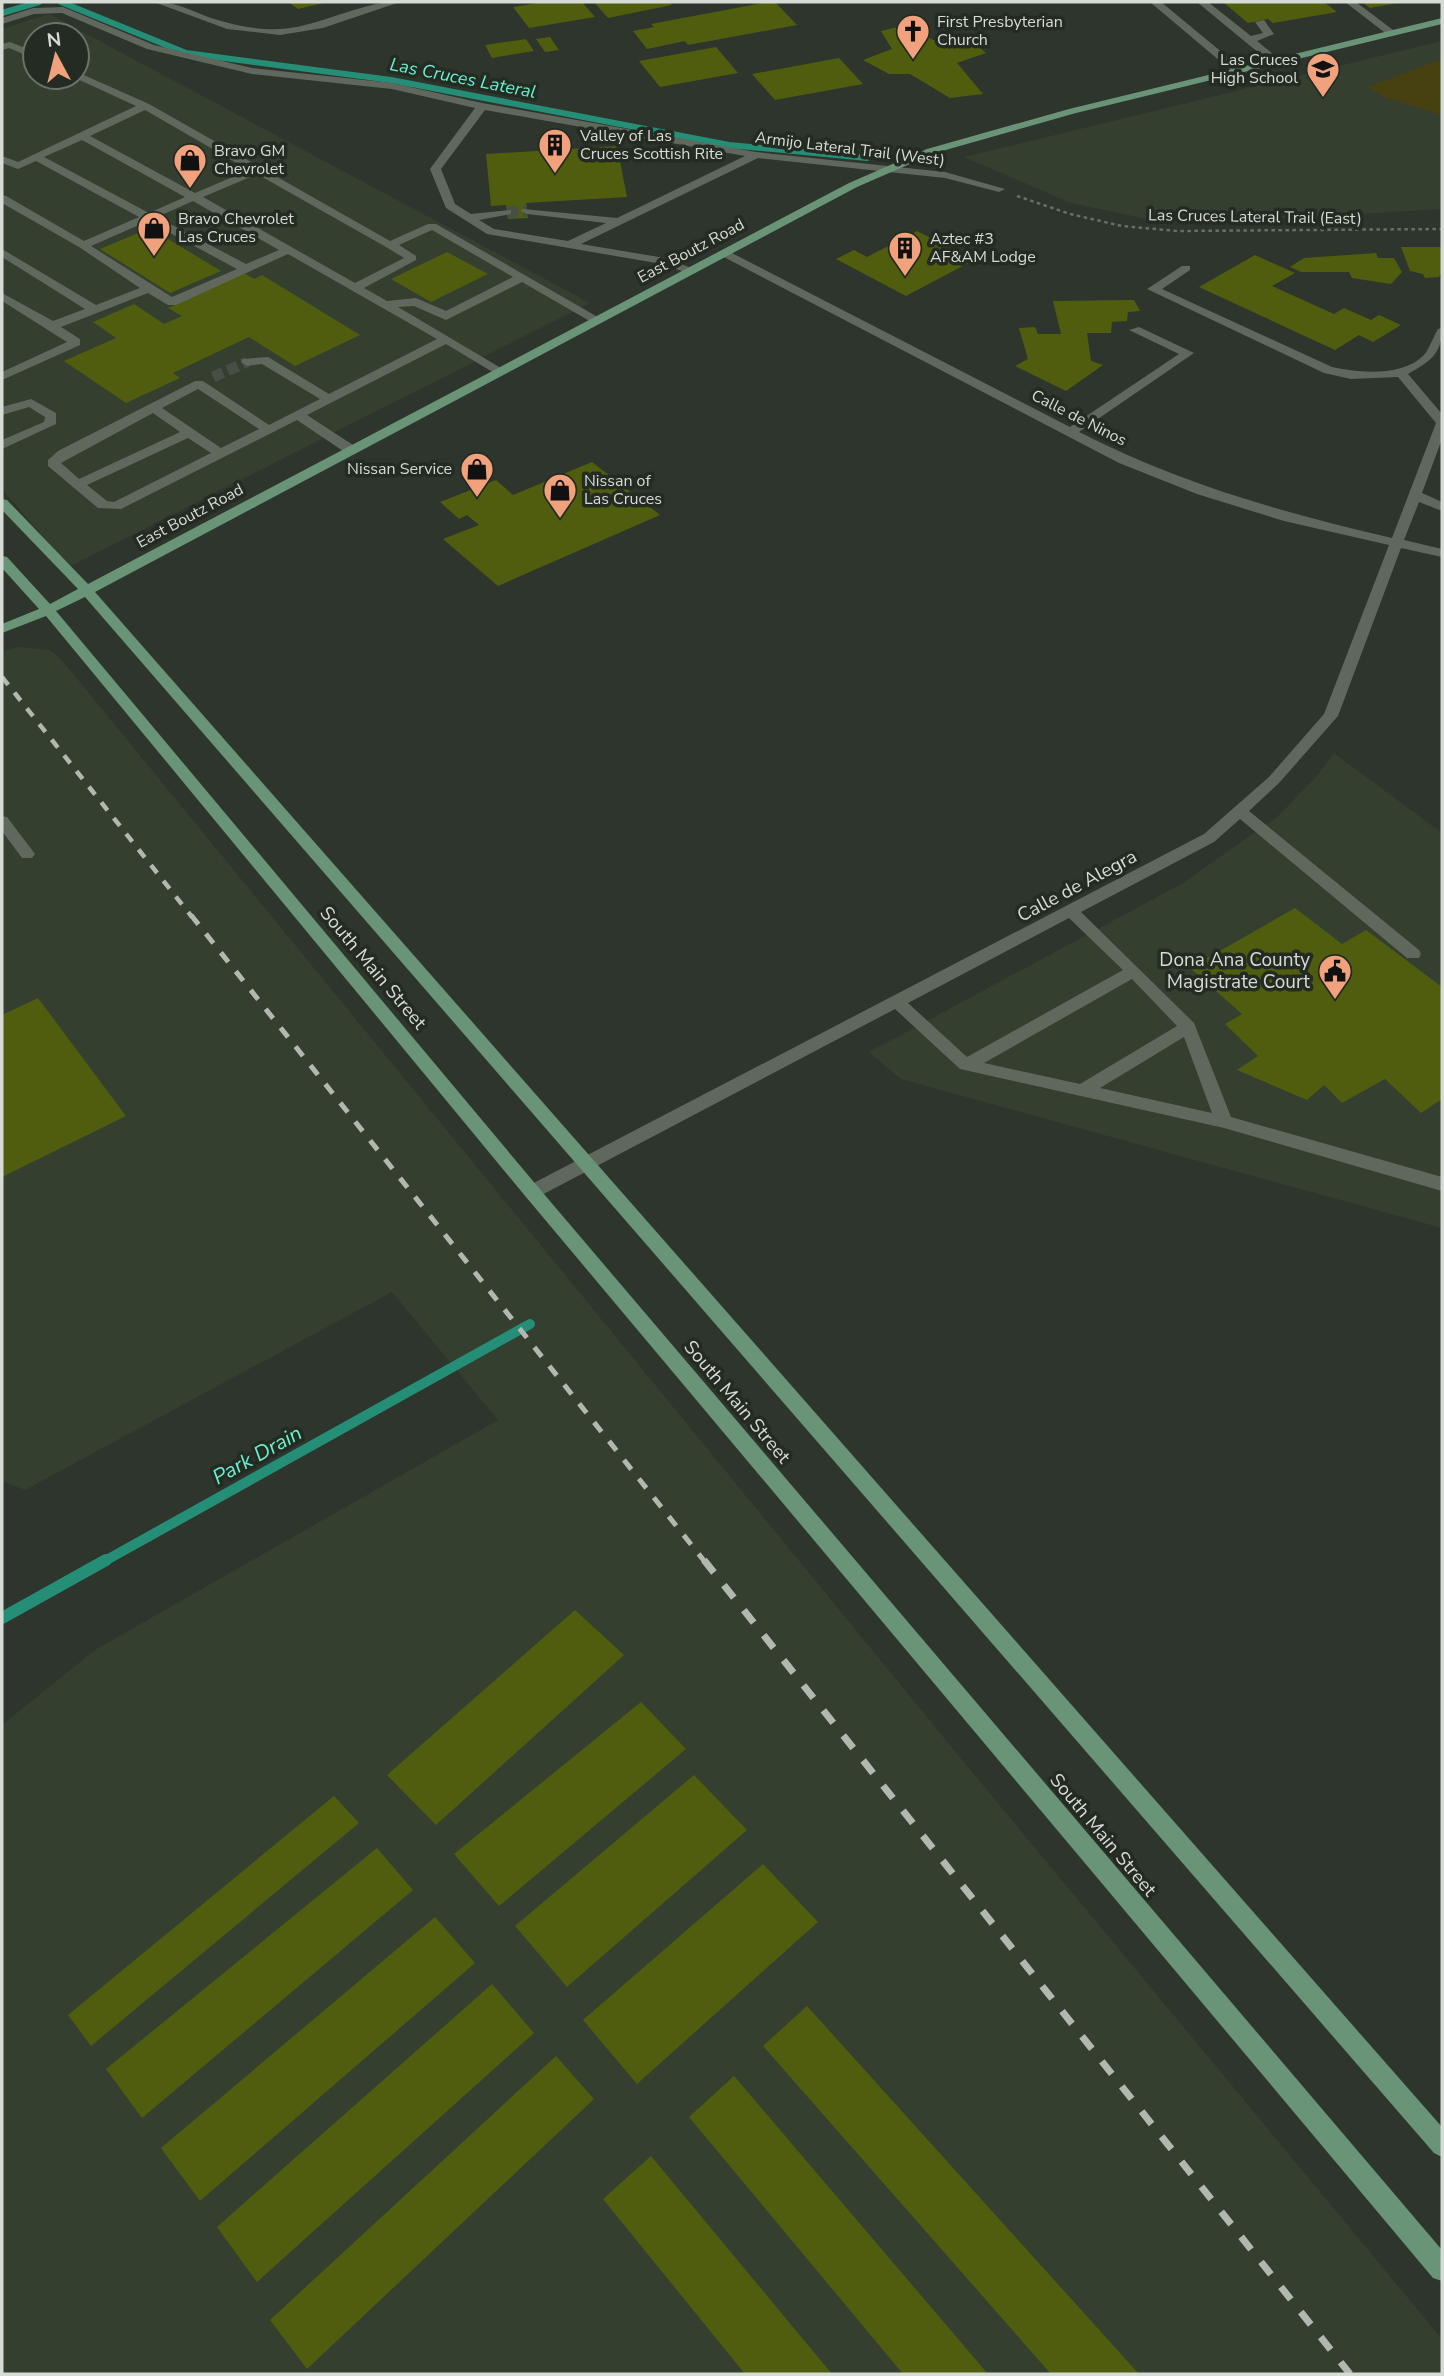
<svg xmlns="http://www.w3.org/2000/svg" width="1444" height="2376" font-family="'Nunito Sans',sans-serif">
  <rect width="100%" height="100%" fill="#2e352c"/>
  <path fill="#343f30" fill-rule="evenodd" d="M49 14 590 303 69 567 2 489V29ZM35 35H77V77H35Z
    M1442 41V209L1309 217 1147 219 1071 203 964 157Z
    M19 647 50 650 61 659 963 1761 1442 2339V2374H2V1725L95 1650 498 1420 392 1292 25 1490 2 1481V652Z
    M1334 753 1442 833V1228L901 1079 869 1052 1183 883 1278 816 1317 776Z"/>
  <path fill="#474112" d="M1442 59V115L1386 98 1367 87Z"/>
  <g fill="none" stroke-linecap="round" stroke-linejoin="round">
    <path stroke="#258e77" stroke-width="6" d="M61 2 186 53 391 80 729 145 867 158
      M2 13 39 2"/>
    <path stroke="#258e77" stroke-width="10" d="M103 1562 530 1324"/>
    <path stroke="#258e77" stroke-width="12" d="M2 1618 106 1560"/>
  </g>
  <path fill="#505d0f" d="M288 2H328L298 9Z
    M544 2H582L595 17 529 28 513 7Z
    M594 2H669L672 5 608 18Z
    M768 2H775L797 25 688 45 685 41 647 49 633 31 654 27 651 24Z
    M1223 2H1324L1337 12 1273 23 1268 19 1248 23Z
    M1362 2H1398V3L1370 8Z
    M907 25 933 40 970 39 986 53 957 63 983 94 950 98 910 74H889L863 60 892 49 881 31Z
    M550 37 559 50 545 52 536 39Z
    M526 39 534 51 492 58 485 45Z
    M716 47 738 73 660 87 639 61Z
    M839 58 863 84 775 100 752 74Z
    M617 146 627 197 526 203 528 218 508 219 506 205 491 206 486 154Z
    M150 228 221 271 170 293 100 249Z
    M917 231 974 260 906 296 836 259 854 250 867 257Z
    M1401 247H1442V271L1439 277 1425 278 1423 274 1410 271Z
    M447 252 488 274 431 302 391 279Z
    M1376 253 1378 258H1394L1402 272 1391 284 1352 278 1349 272H1301L1290 267 1304 258Z
    M1255 255 1295 273 1272 286 1334 314 1344 308 1371 320 1379 315 1401 325 1373 342 1359 335 1335 350 1199 287Z
    M244 273 254 279 262 275 360 335 295 366 249 337 173 373 180 378 126 403 64 361 116 338 93 322 134 304 164 324 182 316 168 308Z
    M1134 300 1140 311 1128 312 1127 321 1112 322 1111 333H1087L1091 361 1103 365 1066 391 1015 366 1028 359 1019 328 1035 327 1038 334H1061L1053 301Z
    M592 462 660 515 498 586 443 539 479 525 467 515 459 519 440 502 496 480 513 495Z
    M1295 908 1342 944 1366 930 1442 987V1099L1421 1113 1385 1079 1342 1103 1324 1085 1307 1100 1237 1070 1258 1056 1225 1024 1242 1014 1190 968Z
    M38 998 126 1116 2 1177V1015Z
    M575 1610 624 1655 436 1825 387 1775Z
    M641 1702 686 1749 499 1906 454 1854Z
    M694 1775 747 1830 567 1987 515 1926Z
    M334 1796 359 1823 91 2046 68 2015Z
    M377 1848 413 1890 142 2118 106 2069Z
    M763 1864 818 1922 637 2084 583 2020Z
    M435 1917 475 1963 200 2201 161 2148Z
    M492 1984 534 2033 257 2282 217 2227Z
    M807 2006 1139 2374H1051L763 2046Z
    M556 2056 594 2099 307 2369 270 2320Z
    M734 2076 988 2374H903L689 2117Z
    M651 2156 832 2374H745L603 2199Z"/>
  <g fill="none" stroke-linecap="round" stroke-linejoin="round">
    <path stroke="#474e45" stroke-width="11" stroke-dasharray="11 5" stroke-linecap="butt" d="M507 212 527 211
      M213 377 247 362"/>
    <path stroke="#686f67" stroke-width="2.5" stroke-dasharray="3.5 3.5" stroke-linecap="butt" d="M1017 196 1070 214 1122 226 1177 231 1442 229"/>
    <path fill="#60685d" fill-rule="evenodd" d="M154 2C174 1 192 11 211 18 233 25 256 30 279 29 320 27 363 0 400 2L323 28 280 35 227 29Z
      M1150 2H1161L1241 68V72H1233Z
      M1197 2H1208L1251 36 1263 33 1255 22 1264 20 1274 34 1257 41 1279 59V63H1271Z
      M1345 2H1356L1397 33 1388 35Z
      M63 7 154 45 252 68 392 83 482 103 756 152 945 172 1005 189 999 192 945 178 758 158 581 244 665 258 694 269 696 271 690 274 662 264 487 234 446 208 430 169 475 108 392 89 252 74 147 49 62 13 34 14 2 24V18L33 8ZM485 110 745 156 617 218 523 209 521 211 527 214 606 223 568 241 494 229 479 220 511 214V210L471 214 455 204 441 169Z
      M10 42 35 52V59L9 48 2 50V44Z
      M77 72 149 104 390 241 428 224H436L603 320 593 323 522 282 446 320 414 306 398 307 506 371 496 374 446 344 307 415 356 447V453H346L297 420 121 509 98 508 48 466V460L58 451 195 381H203L269 425 320 399 262 364 247 366 241 362 243 359 268 357 329 394 437 339 288 254 176 305H168L148 293 61 327 80 339V345L2 380V372L67 342 2 301V293L53 321 85 309 2 257V249L96 305 140 288 79 247 2 203V195L6 196 84 241 139 217 36 161 18 169 2 163V156L18 162 136 106 73 77H77ZM145 110 249 170 195 193 90 136ZM82 140 185 197 149 213 44 157ZM257 174 386 247 404 258 355 283 203 197ZM193 201 279 250 246 264 157 217ZM148 221 237 269 172 297 91 246ZM432 230 513 277 446 311 416 298 387 301 364 288 416 260V256L399 245ZM198 389 259 429 221 448 162 408ZM153 413 180 432 79 479 61 463ZM188 438 211 453 114 502 107 501 87 485Z
      M720 251H728L1070 427 1179 354 1129 330 1139 327 1194 353 1079 432C1179 483 1283 513 1392 538L1436 423 1398 377 1351 379 1324 373 1147 289 1182 266H1190V270L1162 289 1332 367C1359 373 1403 377 1424 355 1430 348 1433 337 1438 329L1442 328C1442 355 1429 362 1408 374L1442 414V439L1422 493 1442 502V511L1419 502 1404 540 1442 549V557L1401 548 1338 716 1279 783 1249 811 1419 950 1421 954 1419 958H1407L1240 819 1214 842 1081 912 1194 1023 1231 1117 1442 1177V1191L1224 1128 960 1069 895 1009 538 1197H526L523 1192 526 1187 1204 834 1269 777 1324 714 1389 545 1284 521 1197 494 1119 463 720 255ZM1069 918 1123 970 967 1057 908 1003ZM1132 979 1177 1026 1080 1084 984 1063ZM1184 1037 1212 1113 1100 1088Z
      M31 399 56 413V424L2 449V440L44 422 45 417 29 407 2 415V407Z
      M2 816 7 817 32 850 35 854 32 858H22L2 831Z"/>
    <path fill="#699477" fill-rule="evenodd" d="M1442 18V24L1076 113 935 153 857 187 95 592 1442 2127V2157L1434 2153 85 597 56 611 538 1187 1442 2250V2281L1433 2278 526 1197 46 616 2 633V624L39 609 2 568V556L7 557 50 604 78 589 2 510V499L7 500 88 584 849 183 927 149 1069 109Z"/>
    <path stroke="#b2b7b0" stroke-width="4.5" stroke-dasharray="10 10" stroke-linecap="butt" d="M2 677 192 917"/>
    <path stroke="#b2b7b0" stroke-width="5" stroke-dasharray="12 12" stroke-linecap="butt" d="M191 915 705 1562"/>
    <path stroke="#b2b7b0" stroke-width="7" stroke-dasharray="16 16" stroke-linecap="butt" d="M704 1560 1350 2374"/>
  </g>
  <defs>
    <symbol id="church-pin" viewBox="-11 -11 22 30"><path d="M0 17L-7.5 6A9.5 9.5 0 1 1 7.5 6Z" fill="#f1a17c" stroke="#242b22"/><path d="M-1.2-6h2.4v3.5h3.3v2.4h-3.3V6h-2.4V-.1h-3.3v-2.4h3.3Z" fill="#111"/></symbol>
    <symbol id="school-pin" viewBox="-11 -11 22 30"><path d="M0 17L-7.5 6A9.5 9.5 0 1 1 7.5 6Z" fill="#f1a17c" stroke="#242b22"/><path d="M0-5L7-2L0 1L-7-2ZM-4 1L0 2.5L4 1V4Q0 6-4 4Z" fill="#111"/></symbol>
    <symbol id="building-pin" viewBox="-11 -11 22 30"><path d="M0 17L-7.5 6A9.5 9.5 0 1 1 7.5 6Z" fill="#f1a17c" stroke="#242b22"/><path d="M-4-6H4V6H1V3H-1V6H-4ZM-2.5-4.3h1.7v1.8h-1.7ZM.8-4.3h1.7v1.8H.8ZM-2.5-1h1.7V.8h-1.7ZM.8-1h1.7V.8H.8Z" fill="#111"/></symbol>
    <symbol id="shop-pin" viewBox="-11 -11 22 30"><path d="M0 17L-7.5 6A9.5 9.5 0 1 1 7.5 6Z" fill="#f1a17c" stroke="#242b22"/><path d="M-5-2.5h2.3a2.7 3.5 0 0 1 5.4 0H5L5.5 6h-11ZM-1.5-2.5h3a1.5 2.3 0 0 0-3 0Z" fill="#111"/></symbol>
    <symbol id="civic-pin" viewBox="-11 -11 22 30"><path d="M0 17L-7.5 6A9.5 9.5 0 1 1 7.5 6Z" fill="#f1a17c" stroke="#242b22"/><path d="M-.6-6.5H3V-4.5H.6V-3L4-1V1h2V6H-6V1h2V-1L-.6-3ZM-1.2 2.5V6h2.4V2.5Z" fill="#111"/></symbol>
  </defs>
  <g fill-rule="evenodd">
    <use href="#church-pin" x="894" y="12" width="38" height="52"/>
    <use href="#school-pin" x="1304" y="50" width="38" height="52"/>
    <use href="#building-pin" x="536" y="126" width="38" height="52"/>
    <use href="#shop-pin" x="171" y="141" width="38" height="52"/>
    <use href="#shop-pin" x="135" y="209" width="38" height="52"/>
    <use href="#building-pin" x="886" y="229" width="38" height="52"/>
    <use href="#shop-pin" x="458" y="450" width="38" height="52"/>
    <use href="#shop-pin" x="541" y="471" width="38" height="52"/>
    <use href="#civic-pin" x="1316" y="952" width="38" height="52"/>
  </g>
  <g text-anchor="middle" dominant-baseline="central" stroke-width="7" stroke-linejoin="round" paint-order="stroke">
    <g font-size="16" fill="#d6dbd5" stroke="#242b22" text-anchor="start">
      <text x="937" y="22">First Presbyterian<tspan x="937" dy="18">Church</tspan></text>
      <text x="1298" y="60" text-anchor="end">Las Cruces<tspan x="1298" dy="18">High School</tspan></text>
      <text x="580" y="136">Valley of Las<tspan x="580" dy="18">Cruces Scottish Rite</tspan></text>
      <text x="214" y="151">Bravo GM<tspan x="214" dy="18">Chevrolet</tspan></text>
      <text x="178" y="219">Bravo Chevrolet<tspan x="178" dy="18">Las Cruces</tspan></text>
      <text x="930" y="239">Aztec #3<tspan x="930" dy="18">AF&amp;AM Lodge</tspan></text>
      <text x="452" y="469" text-anchor="end">Nissan Service</text>
      <text x="584" y="481">Nissan of<tspan x="584" dy="18">Las Cruces</tspan></text>
    </g>
    <g font-size="16" fill="#d6dbd5" stroke="#242b22">
      <text transform="translate(850 149) rotate(7)">Armijo Lateral Trail (West)</text>
      <text transform="translate(1255 217) rotate(1)">Las Cruces Lateral Trail (East)</text>
      <text transform="translate(691 251) rotate(-28)">East Boutz Road</text>
      <text transform="translate(1079 418) rotate(27)">Calle de Ninos</text>
      <text transform="translate(190 516) rotate(-28)">East Boutz Road</text>
    </g>
    <g font-size="18" font-style="italic" fill="#67f1d0" stroke="#242b22">
      <text transform="translate(463 78) rotate(11)">Las Cruces Lateral</text>
    </g>
    <g font-size="19" fill="#d6dbd5" stroke="#242b22">
      <text transform="translate(1077 886) rotate(-28)">Calle de Alegra</text>
      <text transform="translate(373 968) rotate(50)">South Main Street</text>
      <text transform="translate(737 1402) rotate(50)">South Main Street</text>
      <text transform="translate(1103 1835) rotate(50)">South Main Street</text>
    </g>
    <g font-size="19" fill="#d6dbd5" stroke="#242b22" text-anchor="end">
      <text x="1310" y="960">Dona Ana County<tspan x="1310" dy="22">Magistrate Court</tspan></text>
    </g>
    <g font-size="21" font-style="italic" fill="#67f1d0" stroke="#242b22">
      <text transform="translate(257 1455) rotate(-29)">Park Drain</text>
    </g>
  </g>
  <rect width="1444" height="2376" fill="none" stroke="#d6dbd5" stroke-width="7"/>
  <g transform="translate(56 56) rotate(353)"><circle r="33" fill="#242b22" stroke="#6b716a" stroke-width="2"/>
  <path d="M0-5L12 26L0 18L-12 26Z" fill="#f1a17c"/>
  <text y="-10" font-size="19" font-weight="bold" text-anchor="middle" fill="#d6dbd5">N</text>
  </g>
</svg>
